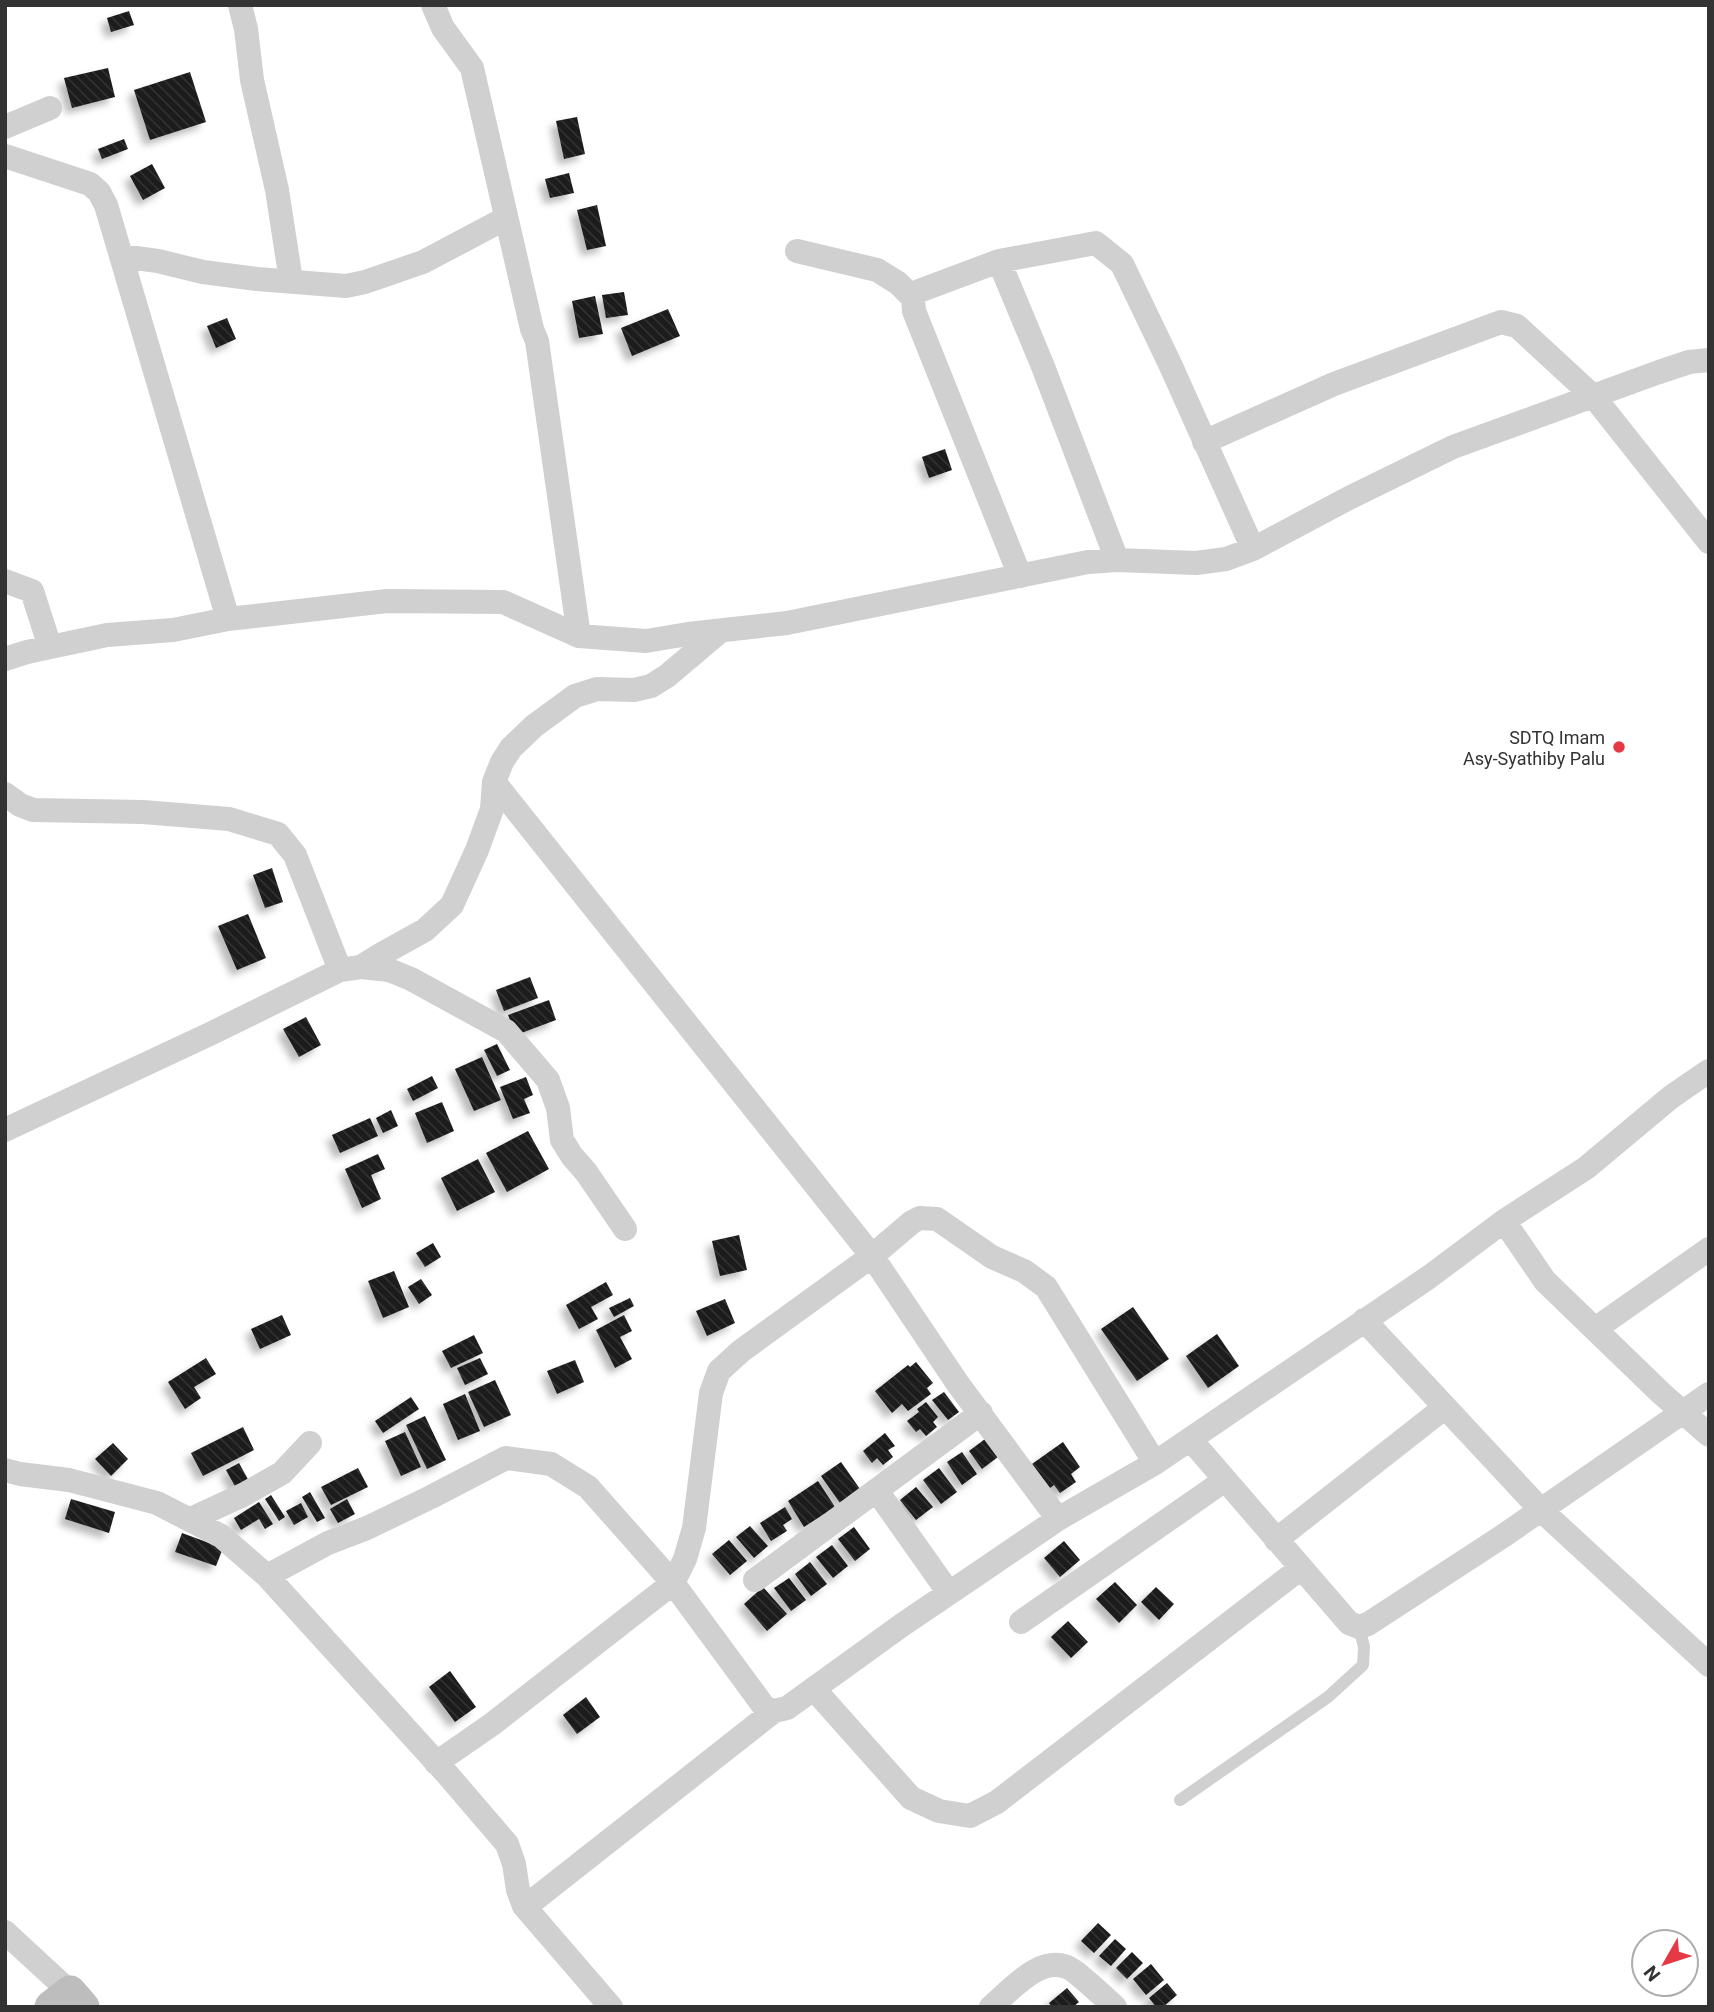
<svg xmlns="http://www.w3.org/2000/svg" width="1714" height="2012" font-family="Roboto,sans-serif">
  <defs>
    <pattern id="building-back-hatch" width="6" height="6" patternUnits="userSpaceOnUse" patternTransform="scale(1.75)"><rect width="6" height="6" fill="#1a1a1a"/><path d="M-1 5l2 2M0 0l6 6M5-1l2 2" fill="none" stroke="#333"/></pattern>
    <filter id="shadow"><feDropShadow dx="-6" dy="6" stdDeviation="3.5" flood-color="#0004"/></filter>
  </defs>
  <rect width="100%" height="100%" fill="#fff"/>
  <path fill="url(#building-back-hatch)" filter="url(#shadow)" d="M129 11 134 25 111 32 107 18Z
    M108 68 115 97 72 108 64 78Z
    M190 72 206 122 150 140 134 90Z
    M577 117 585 154 564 159 556 121Z
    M124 139 128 149 102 159 98 149Z
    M152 164 165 188 143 200 130 176Z
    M569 173 574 193 550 198 545 179Z
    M597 205 606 246 587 250 577 210Z
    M624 292 628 315 606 318 602 295Z
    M595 296 603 334 579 338 572 301Z
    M668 309 680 336 632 356 621 328Z
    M227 318 236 339 216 348 207 326Z
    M945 449 952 470 929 478 922 457Z
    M272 868 283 902 265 908 253 875Z
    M248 914 266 958 237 970 218 926Z
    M530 977 538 998 504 1011 496 990Z
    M549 1000 556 1020 516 1035 508 1015Z
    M306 1017 321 1045 299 1057 283 1029Z
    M497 1044 510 1070 497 1076 484 1050Z
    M482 1057 501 1100 474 1111 455 1069Z
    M432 1076 438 1088 413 1101 407 1089Z
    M526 1077 533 1095 524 1099 530 1113 513 1119 500 1087Z
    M442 1102 454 1131 427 1143 415 1113Z
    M391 1110 398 1126 383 1133 376 1118Z
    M370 1118 378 1136 340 1153 332 1135Z
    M528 1131 549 1169 507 1192 486 1153Z
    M378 1154 385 1169 371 1175 381 1199 362 1208 345 1169Z
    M478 1159 495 1192 457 1211 441 1178Z
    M739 1235 747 1270 720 1276 712 1241Z
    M433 1243 441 1257 425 1267 416 1253Z
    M394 1271 409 1307 383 1318 368 1281Z
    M421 1279 432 1295 419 1304 408 1287Z
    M606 1282 613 1295 591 1307 598 1319 579 1329 566 1305Z
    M630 1298 634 1306 614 1317 609 1308Z
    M725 1299 735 1323 707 1336 696 1311Z
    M1133 1307 1169 1359 1137 1381 1101 1329Z
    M282 1315 291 1335 260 1349 251 1329Z
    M624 1315 632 1331 620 1337 632 1359 615 1368 596 1330Z
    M1217 1334 1239 1366 1208 1388 1186 1356Z
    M474 1335 483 1353 451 1368 442 1351Z
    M206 1358 216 1374 194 1387 201 1398 185 1409 168 1382Z
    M480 1358 488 1374 465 1385 457 1368Z
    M575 1360 584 1382 557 1394 547 1371Z
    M916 1362 933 1383 927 1388 931 1394 908 1411 902 1404 892 1413 875 1391 908 1365 910 1367Z
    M495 1380 511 1415 484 1427 468 1392Z
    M944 1392 959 1412 948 1420 932 1400Z
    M465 1394 480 1431 458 1440 443 1404Z
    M411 1397 419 1409 383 1433 375 1421Z
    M926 1402 938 1417 933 1422 937 1427 926 1436 920 1429 916 1432 907 1421 919 1412 917 1409Z
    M425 1416 446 1460 427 1469 406 1425Z
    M243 1427 254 1450 203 1476 191 1453Z
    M405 1432 421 1467 401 1476 385 1441Z
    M885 1433 895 1446 888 1450 893 1457 883 1465 877 1458 872 1463 863 1451Z
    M985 1439 998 1457 982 1469 969 1451Z
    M1063 1442 1080 1467 1071 1474 1076 1482 1060 1493 1054 1485 1050 1488 1032 1464Z
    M113 1443 128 1459 111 1476 95 1459Z
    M962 1452 977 1474 962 1485 947 1462Z
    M841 1462 860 1489 840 1503 821 1476Z
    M239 1463 250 1483 237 1490 226 1470Z
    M358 1468 368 1487 331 1505 321 1487Z
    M939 1468 957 1492 941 1504 923 1480Z
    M818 1481 835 1507 804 1527 788 1501Z
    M916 1487 933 1507 916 1520 900 1500Z
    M310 1492 325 1518 317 1522 302 1497Z
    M271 1495 285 1517 279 1521 265 1499Z
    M71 1499 115 1512 109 1533 65 1519Z
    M347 1499 355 1514 338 1523 330 1509Z
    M259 1502 273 1524 265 1529 259 1519 241 1530 234 1518Z
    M301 1503 308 1517 294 1525 286 1511Z
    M785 1507 792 1519 783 1525 787 1531 771 1541 760 1523Z
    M750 1526 768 1546 754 1558 736 1537Z
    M854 1527 870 1549 855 1561 838 1539Z
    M182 1533 223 1548 216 1566 175 1552Z
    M729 1540 747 1561 730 1575 712 1554Z
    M1064 1541 1080 1560 1060 1577 1044 1558Z
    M832 1545 848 1566 833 1578 816 1557Z
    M810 1562 827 1584 811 1596 795 1574Z
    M789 1578 806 1600 791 1611 774 1588Z
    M1115 1582 1137 1605 1119 1623 1096 1599Z
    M763 1587 787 1614 767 1631 744 1604Z
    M1156 1587 1174 1604 1159 1620 1141 1602Z
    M1068 1621 1088 1642 1071 1658 1051 1637Z
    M450 1671 476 1707 455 1722 429 1687Z
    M586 1697 600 1717 577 1734 563 1715Z
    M1098 1923 1111 1935 1094 1953 1081 1941Z
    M1115 1939 1126 1949 1111 1966 1099 1956Z
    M1132 1952 1143 1963 1127 1979 1116 1968Z
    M1151 1964 1164 1980 1146 1995 1133 1979Z
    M1167 1983 1177 1995 1163 2007H1156L1149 1998Z
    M1067 1988 1079 2002 1073 2007H1052L1049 2003Z"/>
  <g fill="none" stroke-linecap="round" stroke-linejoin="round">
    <path stroke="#d0d0d0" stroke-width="12" d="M1180 1800 1328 1697 1363 1665 1364 1647 1359 1627"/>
    <path stroke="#d0d0d0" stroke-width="24" d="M240 5 246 29 252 80 277 190 290 274 287 281
      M433 5 443 28 472 68 532 329 537 341 579 636
      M5 127 50 108
      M5 156 90 184 99 192 106 205 228 619
      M797 251 877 270 898 283 913 298
      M121 256 158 261 203 272 257 279 346 286 365 282 423 262 506 218
      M999 261 1042 364 1117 560
      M1204 442 1334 384 1501 322 1517 326 1594 397 1709 542
      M1020 576 914 311 913 298 919 291 999 261 1096 243 1122 264 1170 364 1253 549
      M5 581 32 591 50 647
      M5 659 27 652 107 635 173 630 228 619 387 601 503 602 579 636 646 641 688 634 787 623 1088 562 1117 560 1196 563 1226 559 1253 549 1349 498 1453 447 1659 372 1689 362 1709 360
      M494 782 872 1256 958 1384 1058 1519
      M5 794 20 805 33 810 143 812 229 819 278 834 295 855 340 970
      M361 967 380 955 425 930 452 905 477 850 492 809 494 782 502 762 511 748 534 726 575 696 597 689 634 690 651 686 667 676 719 632
      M5 1130 212 1033 340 970 361 967 389 970 411 979 506 1031 548 1080 558 1108 562 1140 572 1156 586 1172 625 1229
      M1504 1221 1586 1168 1671 1097 1709 1071
      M1364 1320 1541 1510 1709 1665
      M1595 1329 1709 1249
      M1190 1439 1349 1623 1359 1627 1368 1624 1503 1536 1709 1394
      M5 1470 20 1474 69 1480 157 1503 221 1536 267 1576 328 1543 367 1528 431 1497 506 1458 551 1464 588 1487 673 1583 765 1708 774 1711
      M877 1491 949 1593
      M191 1519 243 1495 282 1473 310 1443
      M1276 1540 1444 1408
      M267 1576 447 1774 507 1844 514 1864 518 1890 524 1906 611 2007
      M755 1580 981 1413
      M1021 1622 1225 1480
      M814 1689 911 1798 939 1811 970 1816 997 1802 1301 1568
      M436 1763 491 1725 673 1583 685 1559 694 1528 711 1393 719 1371 741 1351 872 1256 912 1222 920 1218 937 1219 992 1257 1024 1271 1046 1287 1155 1463
      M525 1907 774 1711 787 1708 902 1625 992 1564 1058 1519 1155 1463 1429 1277 1504 1221 1545 1281 1662 1394 1709 1435
      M5 1932 70 1992
      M991 2007C1012 1989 1044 1950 1074 1971 1088 1982 1102 1995 1115 2007"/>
    <path stroke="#bdbdbd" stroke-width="33" d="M51 2007 70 1992 83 2007"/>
  </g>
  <circle fill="#e63946" stroke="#fff" stroke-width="2.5" cx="1619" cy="747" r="7"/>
  <g text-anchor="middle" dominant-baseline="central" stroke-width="7" stroke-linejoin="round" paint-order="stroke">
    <g font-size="18" fill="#333" stroke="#fff" text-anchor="end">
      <text x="1605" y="737">SDTQ Imam<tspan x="1605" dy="21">Asy-Syathiby Palu</tspan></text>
    </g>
  </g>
  <rect width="1714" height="2012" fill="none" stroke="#333333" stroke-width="14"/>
  <g transform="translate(1665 1963) rotate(231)"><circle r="33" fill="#ffffff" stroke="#adadad" stroke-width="2"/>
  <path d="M0-5L12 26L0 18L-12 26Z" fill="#e63946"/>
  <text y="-10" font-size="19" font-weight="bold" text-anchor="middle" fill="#333333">N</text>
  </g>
</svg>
